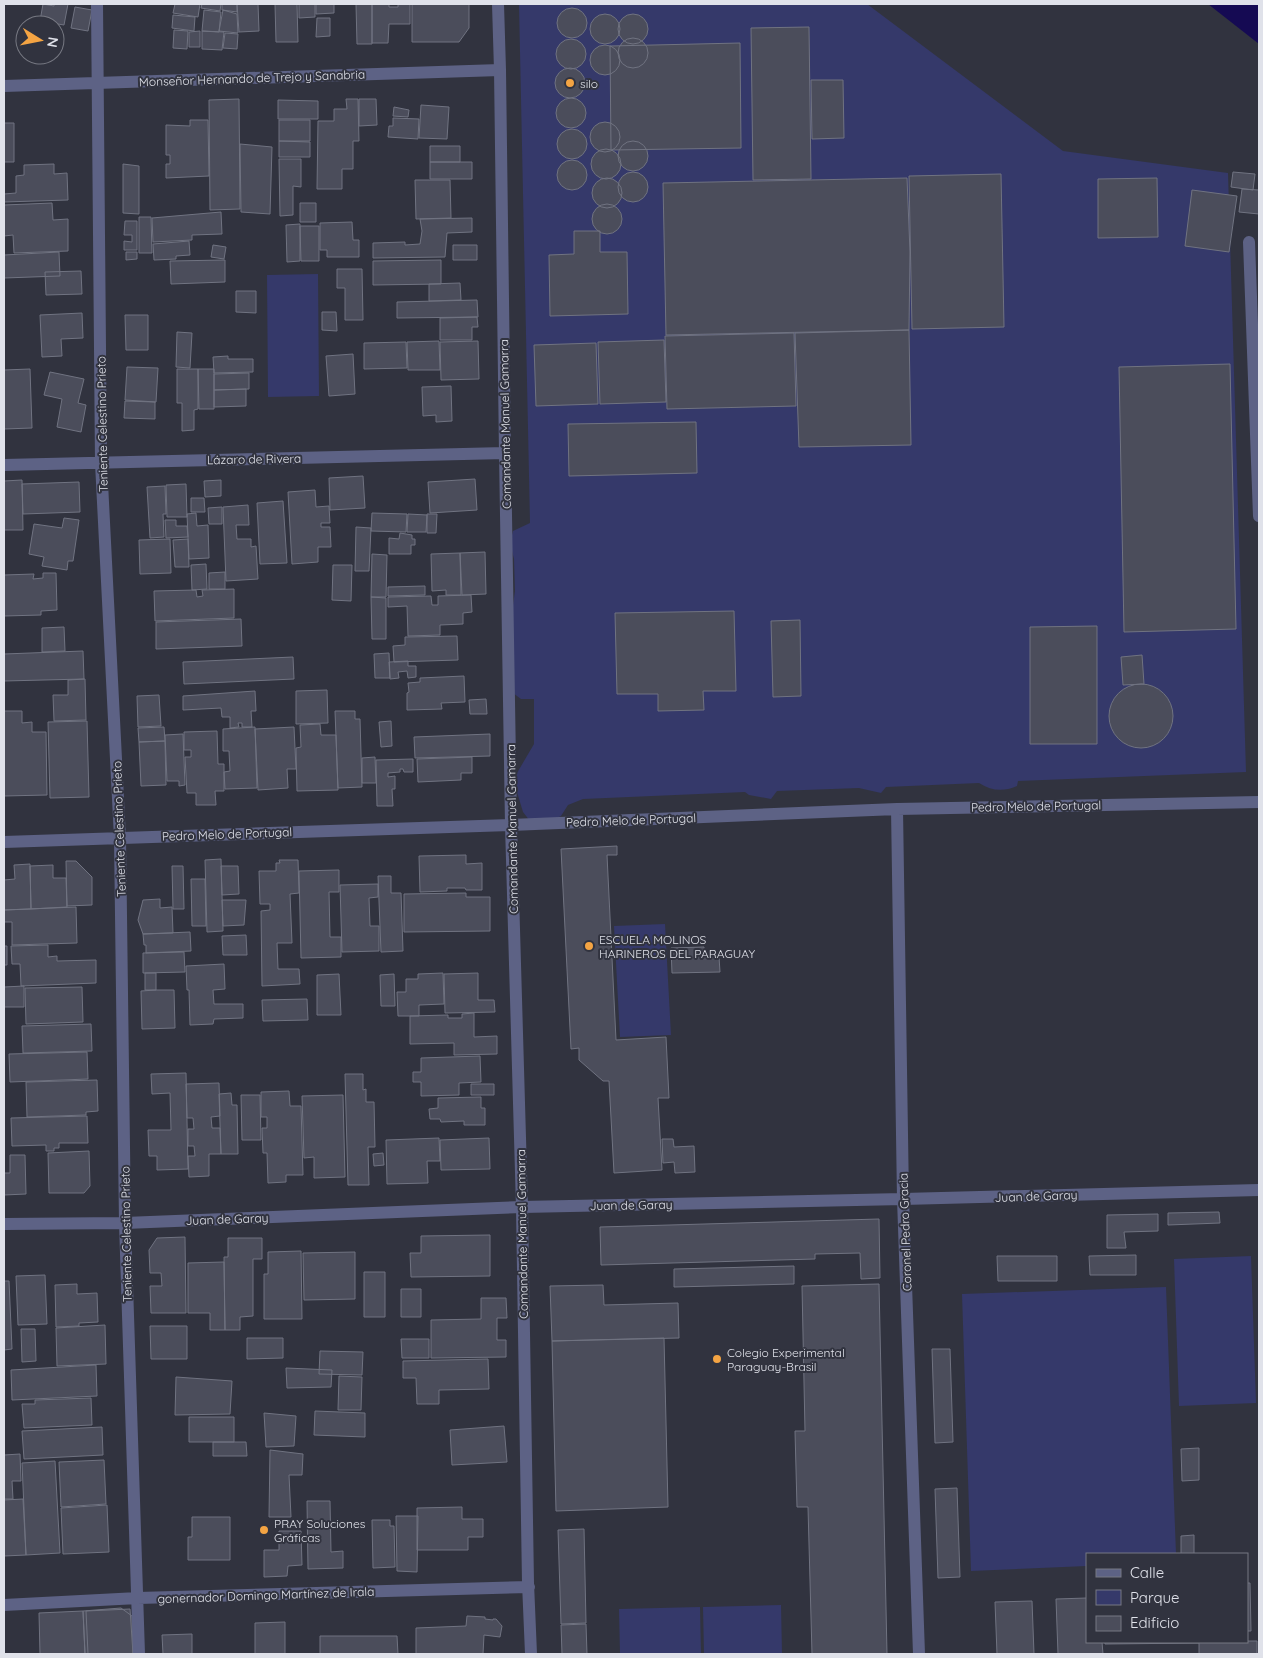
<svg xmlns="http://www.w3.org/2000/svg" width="1263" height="1658" font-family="Quicksand,sans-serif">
  <rect width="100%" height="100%" fill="#31333f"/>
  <path fill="#35396a" d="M519 4H867L1063 151 1228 173 1246 772 1018 781 1017 786C1003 792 992 791 979 783L886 787 881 793 859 788 777 791 771 799 749 795 745 792 583 799 568 805 561 816 549 822 530 821 523 812 517 792V773L534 744V699H521L513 693V605L515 591 514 559 510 543 513 531 530 523Z
    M318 274 319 396 268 397 267 275Z
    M665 924 671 1035 620 1037 614 926Z
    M1251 1256 1256 1403 1179 1406 1174 1259Z
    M1166 1287 1176 1554H1087V1566L971 1571 962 1294Z
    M781 1605 782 1654H704L703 1607Z
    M700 1607 701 1654H620L619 1609Z"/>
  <path fill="#150a53" d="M1208 4H1259V44Z"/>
  <path fill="#4b4d5b" stroke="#707381" d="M43 4 54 6V4H68L64 25 40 21Z
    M175 4H200L198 17 173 13Z
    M202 4H221L220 11 201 8Z
    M222 4H237V12L222 10Z
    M237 4H258L259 31 239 32Z
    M275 4H297L298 42H276Z
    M299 4H315V17L299 18Z
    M316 4H334V13L316 14Z
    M356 4H372V44H357Z
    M372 4H389V7H398V4H410V24H389L388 43H372Z
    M412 4H469V28L459 42H412Z
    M75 7 92 10 88 31 71 28Z
    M557 23a15 15 0 1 1 30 0a15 15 0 1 1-30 0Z
    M204 10 221 12 219 32 202 31Z
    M223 10 237 14 238 33 219 31Z
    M618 29a15 15 0 1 1 30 0a15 15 0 1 1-30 0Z
    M590 29a15 15 0 1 1 30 0a15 15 0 1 1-30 0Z
    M173 15 195 17 194 31 172 28Z
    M317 18H330V36L316 37Z
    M809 27 811 179 753 180 751 28Z
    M174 30 188 31 187 49 173 48Z
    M200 31V47H189V32Z
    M202 31 224 32 222 50 202 49Z
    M225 33 238 34 237 49 223 48Z
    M618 53a15 15 0 1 1 30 0a15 15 0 1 1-30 0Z
    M556 54a15 15 0 1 1 30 0a15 15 0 1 1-30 0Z
    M740 43 741 148 611 150 610 46Z
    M590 60a15 15 0 1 1 30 0a15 15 0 1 1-30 0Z
    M555 83a15 15 0 1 1 30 0a15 15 0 1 1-30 0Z
    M811 80H843L844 138 812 139Z
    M556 113a15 15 0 1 1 30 0a15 15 0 1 1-30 0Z
    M239 99 240 209 210 210 209 100Z
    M346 99H358L359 141H353V169H342V189H317L318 121H334V109H347Z
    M359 99H376L377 125 359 126Z
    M278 100 318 101V119H278Z
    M421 105 449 107 447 139 419 138Z
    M394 107 409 110 408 117 393 116Z
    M393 118 419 119 418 139 388 137 389 126H393Z
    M190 120H208L209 176 166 178V164H170V155H166V125L190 126Z
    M279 120H310V141H279Z
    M590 137a15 15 0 1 1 30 0a15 15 0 1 1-30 0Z
    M4 123H14V162H4Z
    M557 144a15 15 0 1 1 30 0a15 15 0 1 1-30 0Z
    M618 156a15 15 0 1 1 30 0a15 15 0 1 1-30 0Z
    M279 141 310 142V157H279Z
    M240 144 272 147 270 214 241 212Z
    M430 146H460V162H430Z
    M591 164a15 15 0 1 1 30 0a15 15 0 1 1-30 0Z
    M279 159H301V187L293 186V215L280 216Z
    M557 175a15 15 0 1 1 30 0a15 15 0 1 1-30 0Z
    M430 162H472V179H430Z
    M54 164V174L67 173 68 200 4 202V194L16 193V176L24 175V165Z
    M123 164 139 166V214L123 213Z
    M618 187a15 15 0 1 1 30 0a15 15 0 1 1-30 0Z
    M1233 172 1255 174 1253 190 1231 187Z
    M1001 174 1004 327 912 329 909 176Z
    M592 193a15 15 0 1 1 30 0a15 15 0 1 1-30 0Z
    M907 178 910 252 909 330 666 335 663 183Z
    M1157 178 1158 237 1098 238V179Z
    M415 180H450L451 218 416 219Z
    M1242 189 1259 190V214L1239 212Z
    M1192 190 1237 196 1229 252 1185 246Z
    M52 203 53 220 68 219V251L14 253 13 235 4 236V205Z
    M300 203H316V222H300Z
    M592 219a15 15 0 1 1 30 0a15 15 0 1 1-30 0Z
    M221 212 222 234 192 235V240L153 242 152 218Z
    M139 217H151L152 253H139Z
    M472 218V232L447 233 445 257 373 258V243L405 242V245L420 244 422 231 420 219Z
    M125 221H137V250H124V241L132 242V235H124Z
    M352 222 353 240H359V257H327V250H320V223Z
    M300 224V261L287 262 286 225Z
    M300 226H319V261H301Z
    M574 231H600V252H627L628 314 550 316 549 255 574 254Z
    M189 241 190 255 176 256V259L154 260 153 244Z
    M213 245 226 247 224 259 211 257Z
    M453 245H477V260H453Z
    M59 252 60 276 4 278V255Z
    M126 252H137V259L126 260Z
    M225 260V282L171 284 170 261Z
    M441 260V284L373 285V261Z
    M337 269H362L363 320H345V288H337Z
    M81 271 82 294 46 295 45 272Z
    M460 283 461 300 429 301V284Z
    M236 291H256V313L236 312Z
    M477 300 478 317 397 318V302Z
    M322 312H336L337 331 322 330Z
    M82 313 83 338 61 339 62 356 42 357 40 315Z
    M125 315H148V350H126Z
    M477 317 478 327H472V340H440V318Z
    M909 330 911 445 799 447 795 333Z
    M177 332 192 333 190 368 176 367Z
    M794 333 796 406 667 409 665 336Z
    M664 340 666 402 600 404 598 342Z
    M439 341 440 370H408L407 342Z
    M478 341 479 379 441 380 440 342Z
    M406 342 407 368 364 369V343Z
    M596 343 598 404 536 406 534 345Z
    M353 354 355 394 329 396 326 356Z
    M228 356V359H253V372L214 373 213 357Z
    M1230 364 1236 629 1124 632 1119 367Z
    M127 367 158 368 156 402 125 400Z
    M30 369 32 428 4 429V370Z
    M177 369H198V409L194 410V430L182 431V403H177Z
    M198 369H214V409H199Z
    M50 372 84 379 78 403 86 405 81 432 57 427 62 399 44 395Z
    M249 373V389L214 390V374Z
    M451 386 452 421 436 422V415L423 416 422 387Z
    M246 389V406L214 407V390Z
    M125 401 155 402V419L124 418Z
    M696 422 697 473 569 476 568 424Z
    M363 476 365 508 330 510 329 478Z
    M475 479 477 510 430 513 428 482Z
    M22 480 23 530H4V481Z
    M221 480V496L205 497 204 481Z
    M79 482 80 512 23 514 22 484Z
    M186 484 187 517H167L166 485Z
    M165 486 166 514H163L164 537 150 538 147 487Z
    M315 490 316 507 329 506 330 523H321V527H330L331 547H318V562L292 564 288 492Z
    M191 498H204L205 512H191Z
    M283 501 287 563 260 564 257 503Z
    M248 505 249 525H236L237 539H251V547L256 546 258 579 226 581 223 507Z
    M222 507V524H209L208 508Z
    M196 513 197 526 208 525 209 558 189 559 187 514Z
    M372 513 407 514 406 532 371 531Z
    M408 514 427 515 426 532H407Z
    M427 514H437L436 533H427Z
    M64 518 79 520 73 561H68L67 570 42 566 44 557 29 554 34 524 62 528Z
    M165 520H176V526H187L188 537 166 538Z
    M356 527 371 528 369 571H355Z
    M400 533 412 535V539H415V545H411V554H389V538L399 539Z
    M170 539 171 573 140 574 139 540Z
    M188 539 189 567H175L173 540Z
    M485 552 486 594 462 595 460 553Z
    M460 553 461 595H446V590L432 591 431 554Z
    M372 554 387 555 386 597H371Z
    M206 564 207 589 192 590 191 565Z
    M333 565H352L351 601 332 600Z
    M225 572V589H209V573Z
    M43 573H56L57 610 41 611V615L4 616V575L34 574 33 579 43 578Z
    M425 586V595L388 596V587Z
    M234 589V618L155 621 154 591 196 590 197 597 203 596 202 590Z
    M471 595 472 612 463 613V624L440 625V635L408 636 407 606 388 607V597L431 596 432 605H438V596Z
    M371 597 386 598V639H372Z
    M734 611 736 691H703L704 710 658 711V694H617L615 613Z
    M241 619 242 646 156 649V622Z
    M800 620 801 696 773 697 771 621Z
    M1097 626V744H1030V627Z
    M64 627 65 651 42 652V628Z
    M457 636 458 660 394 662 393 646 405 645V637Z
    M83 651 84 679 4 681V654Z
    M389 653 390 678H375L374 654Z
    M1142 655 1144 684 1123 685 1121 657Z
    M293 657 294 679 184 684 183 662Z
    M408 661V666H416V677L408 678 407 671 398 672 399 678 390 679 389 662Z
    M464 676 465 702 441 703 442 709 407 710V693L409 692 408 683 420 682V678Z
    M85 679 86 720 54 721 53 695H68V680Z
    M1109 716a32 32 0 1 1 64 0a32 32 0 1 1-64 0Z
    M327 690 328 723 296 724V691Z
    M255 691 256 711H251L252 727H242V723H238L239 727 230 728V717H222L221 708 183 710V696Z
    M159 695 161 726 138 727 137 696Z
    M486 699 487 714H470L469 700Z
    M4 711H22V723L32 722V732H46L47 795 4 796Z
    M335 711H355V719H360L362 787 338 788Z
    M87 721 89 797 50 798 48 722Z
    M391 721 392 746 381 747 379 722Z
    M320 724 321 735H336L338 790 297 791 296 748 301 747 300 725Z
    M164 727 165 741 139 742 138 728Z
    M255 727 257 788 225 789 224 772 230 771 229 751H223V729Z
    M294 727 296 769H287L288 788 258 790 255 729Z
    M217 731 218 764H224V791H215L216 805H196V793H187L185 757H191V750H184V732Z
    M183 734 185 785 179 786V781H167L165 735Z
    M490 734V756L415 758 414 737Z
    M165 741 166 785 141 786 139 742Z
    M375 757 376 783H362V758Z
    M472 757V773H461V780L418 782 417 759Z
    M413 759V772H404L403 769H400V772L388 773V777L395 776V789H392L393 806H377L376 760Z
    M617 846V855H607L616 1040 666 1037 669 1098H658L662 1170 614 1173 609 1081H603L579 1060V1048L571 1049 561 849Z
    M466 855V864L482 863V890H466L465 888H447V891L420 892 419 856Z
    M221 859 223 931 207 932 205 860Z
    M279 860H298L299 893 290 894 292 943H277L278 969H299L300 984 262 986 261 911 270 910V904H260L259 871H276V863H280Z
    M66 861H76L92 877V905L67 906Z
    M30 864 31 909 4 910V880L15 879 14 865Z
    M53 865V878H66L67 907 31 909 30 866Z
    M172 866H183L184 909H173Z
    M221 866H238L239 894 222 895Z
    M339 870V892H329L330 937H341V957L301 958 299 871Z
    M378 876H391V893H401L403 951 381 952Z
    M191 879H205L206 926H192Z
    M378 884V897L369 898 370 926H379V951L342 952 340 885Z
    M466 893V897H490V931L404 932V894Z
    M160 899V908L172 907 173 933 143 934 138 920 143 900Z
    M222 900H246L244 925 223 926Z
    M76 907 77 943 12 945V922H4V910Z
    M190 932 191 951 146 953V945H144L143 934Z
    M246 935 247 955H223L222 936Z
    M48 945V957L57 956V961L96 960V983L21 986 20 964H12L11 946Z
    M4 946H7V965H4Z
    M704 947V957H719L720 972 672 973 671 948Z
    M184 952 185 972 143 973V953Z
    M224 964 225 989 213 990 214 1004H243V1018L214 1019 213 1024 190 1025 189 990H187L186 966Z
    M145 973H156V990H145Z
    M443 973 444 1004 419 1005V1016H398L397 992H406V979H418V974Z
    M478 973V1000H494L495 1012 445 1013 444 974Z
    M339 974 341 1015H317V975Z
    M394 974 395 1006H381L380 975Z
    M24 986V1007H4V987Z
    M82 987 83 1022 26 1024 25 988Z
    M156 990H174L175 1028 142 1029 141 991Z
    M307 999 308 1020 263 1021 262 1000Z
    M474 1013V1037L497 1036V1054L454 1055V1043L410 1044V1016L448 1015V1018H462V1014Z
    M91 1024 92 1051 23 1053 22 1026Z
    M87 1052 88 1079 10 1082 9 1054Z
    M480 1056 481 1082 459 1083V1095L421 1096V1082H413V1072H421V1058Z
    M186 1073 188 1169 157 1170V1156H149L148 1130H171L170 1093 152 1094 151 1074Z
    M345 1074H363V1090L366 1089V1102H374L375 1147H368L369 1185H348Z
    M97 1080 98 1111 86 1112V1115L27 1117 26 1082Z
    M219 1083 220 1116 211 1117 212 1128H220L221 1154H209V1176L189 1177 188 1156H195L194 1146H188V1129H194L193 1118H187L186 1084Z
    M471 1084H494V1095H471Z
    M289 1091 290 1106H301L303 1175H286V1182L268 1183 267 1153H263L262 1128H267V1117H261V1092Z
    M231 1093 232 1105H237L238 1154H221L219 1094Z
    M241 1095H260L261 1140H242Z
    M343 1095 345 1177 314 1178V1157L304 1158 302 1096Z
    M481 1097V1108H485V1125H464V1121L441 1122 440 1119H430L429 1109 438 1108V1098Z
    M87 1116 88 1143H59V1148H54V1151H46V1145L12 1146 11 1118Z
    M439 1138 440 1161H427L428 1183 387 1184 386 1140Z
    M489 1138 490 1169 441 1170 440 1140Z
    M662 1139H673L674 1147 694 1146 695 1172 675 1173 674 1162 663 1163Z
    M89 1151 90 1186 84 1193H49L48 1153Z
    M383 1153 384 1165 374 1166 373 1154Z
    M10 1155H25L26 1194 4 1195V1173H10Z
    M1219 1212 1220 1223 1168 1225V1213Z
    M1158 1214V1231L1124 1232 1126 1248H1107V1215Z
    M879 1219 880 1278 861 1279 860 1253 815 1254V1259L601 1265 600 1227Z
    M490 1235V1276L411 1277 410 1253H421V1236Z
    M185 1237 186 1313H151L150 1286H162L161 1273H150L149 1250 157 1238Z
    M228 1238H262V1259H253V1316L240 1317V1330H225L224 1257H228Z
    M301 1251 302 1319H264V1274H268V1252Z
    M355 1252V1299L304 1300 303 1253Z
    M1136 1255V1275H1090L1089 1256Z
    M997 1256H1057V1281H998Z
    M224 1262 225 1330H210V1313H188V1263Z
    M794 1266V1284L674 1287V1269Z
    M364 1272H385V1317H364Z
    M45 1275 47 1324 18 1325 16 1276Z
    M4 1281H9L12 1349 4 1350Z
    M77 1284V1294L97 1293 98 1322 79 1323V1326L56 1327 55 1285Z
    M879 1284 887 1654H812L808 1507H797L795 1431H805L802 1286Z
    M603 1285 604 1305 678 1303 679 1338 552 1341 550 1286Z
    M401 1289H421V1317H401Z
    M481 1298H506L507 1318H497V1340H506V1357L431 1358V1320L481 1319Z
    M105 1325 106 1364 57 1366 56 1328Z
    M150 1326H187V1359H151Z
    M21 1329H35L36 1361 22 1362Z
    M247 1338H283V1358L247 1359Z
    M664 1338 668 1507 556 1511 552 1341Z
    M401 1339H429V1358H402Z
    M932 1349H950L953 1442 935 1443Z
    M320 1351 363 1352 362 1375 319 1374Z
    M488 1359 489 1389 439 1390V1404H417L416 1378H403V1361Z
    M96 1365 97 1396 12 1400 11 1370Z
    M286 1368 332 1370 331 1387 287 1388Z
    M339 1376 362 1377 361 1410H338Z
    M176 1377 232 1381 230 1414 175 1415Z
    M91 1398 92 1425 24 1428 22 1404H35V1400Z
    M315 1411 365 1413V1437L314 1435Z
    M264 1413 296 1416 294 1446 266 1447Z
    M189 1417H234V1442H189Z
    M504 1426 507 1462 452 1465 450 1430Z
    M102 1427 103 1455 24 1459 22 1431Z
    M213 1442H246L247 1456H213Z
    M1199 1448V1480L1182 1481 1181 1449Z
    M270 1450 303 1454 302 1475H289L291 1517H269Z
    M20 1454 21 1481H12L13 1499H4V1455Z
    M104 1460 106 1504 61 1507 59 1462Z
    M55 1461 60 1553 26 1555 22 1463Z
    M957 1488 960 1577 938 1578 935 1489Z
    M23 1499 26 1555 4 1556V1500Z
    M307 1501H330L331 1552 343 1551V1568L308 1569Z
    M107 1505 109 1552 63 1554 61 1508Z
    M462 1507V1519H483V1537H468V1550H417V1508Z
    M396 1516H418L417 1572 397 1571Z
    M192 1517H230V1560H188V1537H192Z
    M372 1520H390V1526H394L395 1567 373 1568Z
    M584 1529 586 1623 561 1624 558 1530Z
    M279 1531H301L302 1565 288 1566 287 1576 264 1577V1550H279Z
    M1194 1535V1554H1181V1536Z
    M1247 1583H1250L1251 1631H1247Z
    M1087 1598V1642H1102L1103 1654H1058L1056 1599Z
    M1032 1601 1034 1654H997L995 1602Z
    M121 1608 132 1616 133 1654H85L83 1611Z
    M130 1609 133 1654H88L86 1611Z
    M83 1611 85 1654H40L39 1613Z
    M467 1616 485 1617V1619L493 1620V1619H496L502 1626 500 1637 484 1635 483 1654H416V1628L466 1626Z
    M285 1622V1654H255V1623Z
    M586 1624 587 1654H562L561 1625Z
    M192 1634V1654H163L162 1635Z
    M320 1636H397L398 1654H320Z
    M1257 1641V1654H1199V1643L1105 1644V1642Z"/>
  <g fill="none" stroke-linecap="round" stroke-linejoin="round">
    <path stroke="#5d6285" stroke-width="12" d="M97 4 101 463 120 838 125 1223 139 1654
      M498 4 500 70 505 453 511 825 522 1207 528 1583 531 1654
      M4 86 500 70
      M1249 242 1259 516
      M4 465 505 453
      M897 809 903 1199 919 1654
      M4 842 511 825 897 809 1259 802
      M4 1224 125 1223 522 1207 903 1199 1259 1190
      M4 1605 138 1598 529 1587"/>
  </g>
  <g fill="#f4a443" stroke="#31333f" stroke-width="2">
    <circle cx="570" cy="83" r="5"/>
    <circle cx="589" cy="946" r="5"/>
    <circle cx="717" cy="1359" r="5"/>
    <circle cx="264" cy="1530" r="5"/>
  </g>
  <g text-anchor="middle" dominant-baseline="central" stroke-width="4" stroke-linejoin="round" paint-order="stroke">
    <g font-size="12" fill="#e0e2ea" stroke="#31333f">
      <text transform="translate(252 78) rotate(-2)">Monseñor Hernando de Trejo y Sanabria</text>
      <text transform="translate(102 424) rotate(-91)">Teniente Celestino Prieto</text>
      <text transform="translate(505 424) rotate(-91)">Comandante Manuel Gamarra</text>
      <text transform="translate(254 459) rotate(-1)">Lázaro de Rivera</text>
      <text transform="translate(1036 806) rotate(-1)">Pedro Melo de Portugal</text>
      <text transform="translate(631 820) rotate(-2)">Pedro Melo de Portugal</text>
      <text transform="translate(119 829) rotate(-92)">Teniente Celestino Prieto</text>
      <text transform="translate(512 829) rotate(-91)">Comandante Manuel Gamarra</text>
      <text transform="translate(227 834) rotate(-2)">Pedro Melo de Portugal</text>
      <text transform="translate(1036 1196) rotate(-2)">Juan de Garay</text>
      <text transform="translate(631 1205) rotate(-1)">Juan de Garay</text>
      <text transform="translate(227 1219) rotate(-2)">Juan de Garay</text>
      <text transform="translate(905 1232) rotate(-92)">Coronel Pedro Gracia</text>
      <text transform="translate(126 1234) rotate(-91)">Teniente Celestino Prieto</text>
      <text transform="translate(522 1234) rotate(-91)">Comandante Manuel Gamarra</text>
      <text transform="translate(266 1595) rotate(-2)">gonernador Domingo Martínez de Irala</text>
    </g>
    <g font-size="12" fill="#e0e2ea" stroke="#31333f" text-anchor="start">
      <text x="580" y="83">silo</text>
      <text x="599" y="939">ESCUELA MOLINOS<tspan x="599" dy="14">HARINEROS DEL PARAGUAY</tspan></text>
      <text x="727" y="1352">Colegio Experimental<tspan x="727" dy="14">Paraguay-Brasil</tspan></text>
      <text x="274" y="1523">PRAY Soluciones<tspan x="274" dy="14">Gráficas</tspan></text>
    </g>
  </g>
  <rect width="1263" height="1658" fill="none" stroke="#e0e2ea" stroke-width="10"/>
  <rect x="1086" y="1553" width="162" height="90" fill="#31333f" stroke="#777983"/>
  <rect x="1096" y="1569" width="25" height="8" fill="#5d6285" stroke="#777983"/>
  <text x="1130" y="1578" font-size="15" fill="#e0e2ea">Calle</text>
  <rect x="1096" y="1590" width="25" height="15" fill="#35396a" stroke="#777983"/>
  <text x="1130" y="1603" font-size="15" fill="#e0e2ea">Parque</text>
  <rect x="1096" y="1616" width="25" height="15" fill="#4b4d5b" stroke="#777983"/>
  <text x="1130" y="1628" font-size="15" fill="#e0e2ea">Edificio</text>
  <g transform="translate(40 40) rotate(100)"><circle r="24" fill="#31333f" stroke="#777983"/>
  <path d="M0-4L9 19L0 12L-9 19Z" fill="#f4a443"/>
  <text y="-8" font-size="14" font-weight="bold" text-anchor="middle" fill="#e0e2ea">N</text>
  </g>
</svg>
